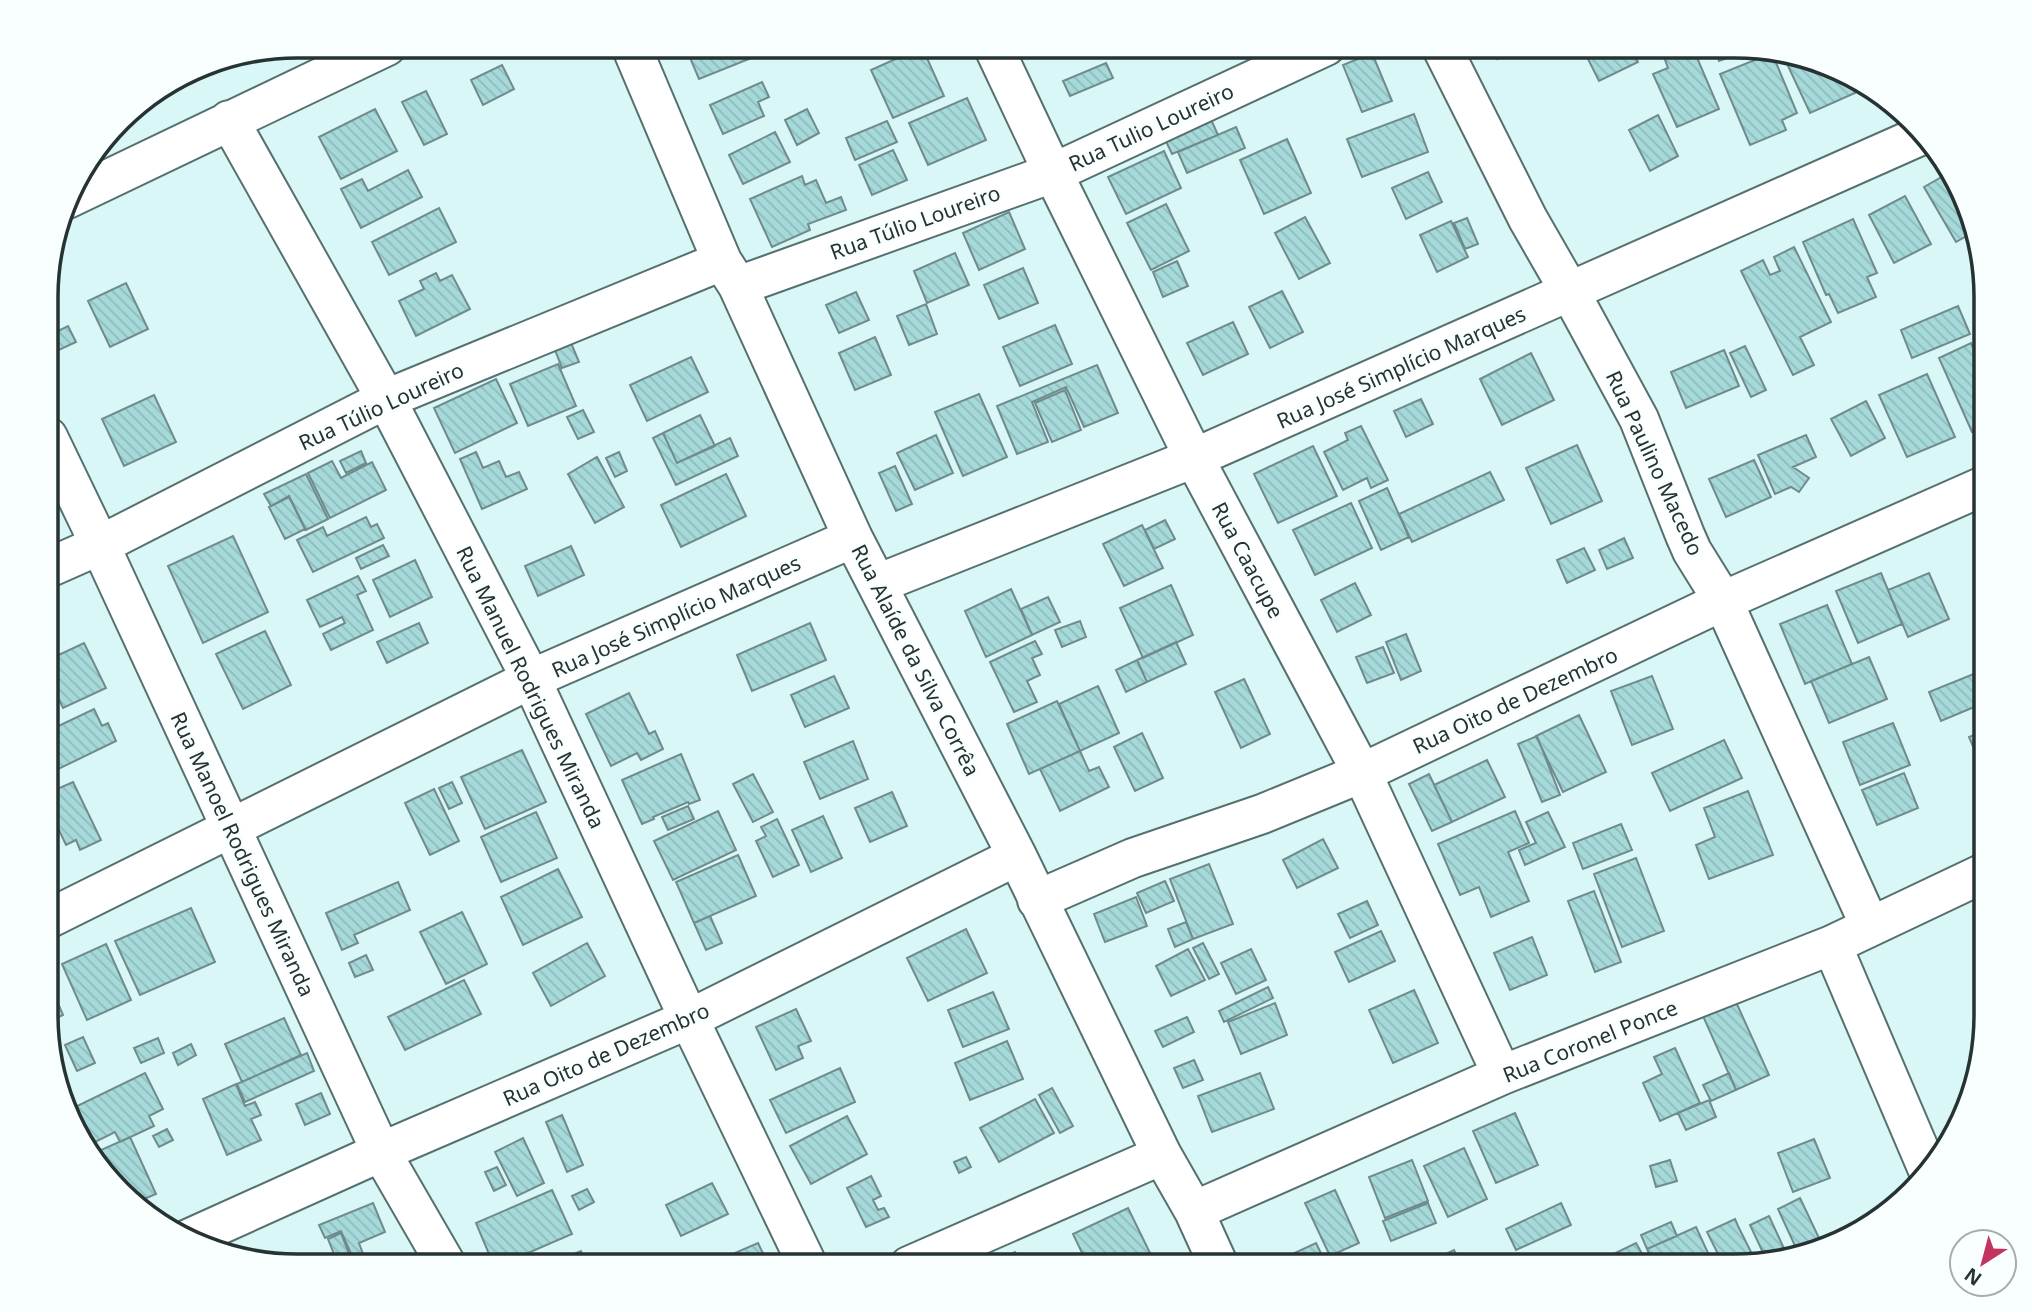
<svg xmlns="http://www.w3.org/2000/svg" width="2032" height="1312" font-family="'Noto Sans',sans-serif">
  <defs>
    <pattern id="building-back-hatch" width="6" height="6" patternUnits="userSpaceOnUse" patternTransform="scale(1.75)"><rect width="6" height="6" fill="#a6d9da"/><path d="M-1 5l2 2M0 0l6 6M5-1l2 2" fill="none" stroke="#8fbbbc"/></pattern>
  </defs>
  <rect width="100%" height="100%" fill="#daf7f8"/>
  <path fill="url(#building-back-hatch)" stroke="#708b8c" stroke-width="2" d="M685 46H749L754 57 699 79Z
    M1490 46H1526L1497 59Z
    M1610 46H1630L1638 62 1599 81 1587 57Z
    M1692 46 1719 109 1677 127 1653 74 1668 68 1664 57Z
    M1713 46H1735L1752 49 1719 61Z
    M922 47 944 96 893 118 871 70Z
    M1372 53 1392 101 1362 112 1343 65Z
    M1772 53 1797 113 1782 120 1786 130 1750 145 1720 74Z
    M1782 53 1815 59 1846 74 1855 93 1810 113Z
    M1106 63 1113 78 1070 96 1063 81Z
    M502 65 514 89 483 105 471 80Z
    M762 82 769 97 758 102 764 116 723 134 710 105Z
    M426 91 447 134 424 145 402 102Z
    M967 98 986 140 928 165 909 123Z
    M375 109 397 151 341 179 319 137Z
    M807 109 819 133 797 145 785 120Z
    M1414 114 1428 152 1362 177 1347 139Z
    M1209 115 1218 135 1172 154 1163 135Z
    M1658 115 1678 156 1650 171 1629 130Z
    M887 121 897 142 855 160 846 138Z
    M1236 127 1245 148 1187 173 1178 152Z
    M775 132 790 162 743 184 729 155Z
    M1287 139 1311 193 1264 214 1240 160Z
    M893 150 907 180 872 195 859 165Z
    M1164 151 1181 188 1126 214 1108 177Z
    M408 170 422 197 361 228 341 189 362 179 368 191Z
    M1952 171 1972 233 1956 242 1924 187Z
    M1428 172 1442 202 1406 219 1392 188Z
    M802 176 805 185 816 180 826 203 841 197 846 210 808 224 810 230 772 247 750 199Z
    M1905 196 1931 244 1894 263 1869 215Z
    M1166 204 1189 251 1151 270 1127 223Z
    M439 208 456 242 389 275 372 242Z
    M1009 212 1025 249 979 270 963 233Z
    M1305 217 1330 263 1299 279 1275 233Z
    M1467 218 1478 244 1465 249 1454 223Z
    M1853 219 1877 273 1867 277 1876 297 1838 313 1829 294 1826 295 1803 242Z
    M1451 221 1468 257 1437 272 1420 235Z
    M1794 247 1831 322 1800 337 1814 365 1793 375 1741 271 1763 260 1770 275 1780 271 1774 257Z
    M955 253 969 285 927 303 914 271Z
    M1177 261 1188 286 1163 297 1153 272Z
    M1023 268 1038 303 999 319 984 285Z
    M436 273 440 281 452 275 470 309 416 336 399 301 424 289 420 281Z
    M126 283 148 329 110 347 88 301Z
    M1282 291 1303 332 1270 348 1249 307Z
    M856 292 869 320 839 333 826 305Z
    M926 304 937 334 909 345 897 316Z
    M1958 306 1970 334 1912 358 1901 330Z
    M1233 322 1248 354 1203 375 1187 343Z
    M1055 325 1072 364 1020 386 1003 347Z
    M68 326 76 342 59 350 52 334Z
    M875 337 891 375 855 390 839 353Z
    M571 343 579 362 562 368 555 350Z
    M1971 343 1986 376V426L1972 432 1939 358Z
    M1745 346 1766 390 1751 397 1730 353Z
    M1724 350 1739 386 1686 408 1671 372Z
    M1531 353 1554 400 1502 425 1480 379Z
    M691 357 708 392 647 421 630 385Z
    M558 364 576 406 528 426 510 384Z
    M1097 365 1118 413 1084 427 1066 387 1032 402 1048 442 1017 454 997 406Z
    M1927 374 1955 437 1907 457 1879 395Z
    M496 379 517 423 455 453 434 408Z
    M1065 390 1081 430 1052 442 1035 403Z
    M979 394 1007 457 963 476 935 412Z
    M154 395 176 442 124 466 102 419Z
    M1421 399 1433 424 1406 437 1394 411Z
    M1866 401 1885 438 1851 456 1831 419Z
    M583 410 594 432 578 439 567 417Z
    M700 415 715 446 677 463 663 433Z
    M1361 426 1388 480 1371 488 1367 478 1343 490 1324 452 1348 440 1345 433Z
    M663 433 677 463 730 438 738 456 676 485 653 438Z
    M936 435 953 473 915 490 897 453Z
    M1806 435 1816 457 1793 467 1809 478 1799 492 1791 487 1775 494 1758 455Z
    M1577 445 1602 501 1551 524 1526 468Z
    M1313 446 1337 496 1278 523 1254 474Z
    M361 451 366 463 346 473 340 461Z
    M476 452 483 468 499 461 506 477 519 472 527 489 482 509 460 459Z
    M619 452 627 471 615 477 606 458Z
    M597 457 624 507 595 523 568 474Z
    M1754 460 1771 497 1726 517 1709 479Z
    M332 461 341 478 372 462 386 490 330 518 308 473Z
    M895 466 912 504 896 511 879 473Z
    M1490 472 1504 500 1412 542 1399 514Z
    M306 474 328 519 306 530 289 496 271 506 264 494Z
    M726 474 746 516 681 547 661 505Z
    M1387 488 1409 537 1381 550 1359 501Z
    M289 497 305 529 285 539 269 507Z
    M1351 503 1372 548 1315 575 1293 530Z
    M366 517 371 527 377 524 384 538 313 572 297 540 323 527 327 536Z
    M1165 520 1175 539 1154 549 1145 530Z
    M1142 525 1163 568 1124 586 1103 544Z
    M233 536 268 612 203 643 168 566Z
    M1624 538 1633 558 1607 569 1599 550Z
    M383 545 389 556 361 569 356 558Z
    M571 546 584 575 538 596 525 566Z
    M1584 548 1595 570 1567 583 1557 560Z
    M415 560 432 597 390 617 373 580Z
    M1881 573 1902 624 1858 643 1836 591Z
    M1929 573 1949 619 1908 637 1888 590Z
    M358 576 366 591 357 595 373 630 331 650 323 634 345 623 342 617 320 627 307 600Z
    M1355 583 1371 615 1337 632 1321 600Z
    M1171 585 1193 635 1143 658 1120 608Z
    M1011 589 1032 635 986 657 965 611Z
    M1048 597 1060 622 1032 635 1021 609Z
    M1827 605 1852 664 1805 684 1780 624Z
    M1080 621 1086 637 1062 647 1055 630Z
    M419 623 428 643 387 663 377 642Z
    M810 623 826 660 752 691 737 655Z
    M265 631 291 685 243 709 216 654Z
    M1406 634 1421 671 1401 680 1386 642Z
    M1035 641 1042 654 1032 658 1040 675 1027 681 1037 702 1014 712 990 662Z
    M1176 642 1186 664 1147 682 1137 660Z
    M84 643 106 688 63 708 49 679 48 680V660Z
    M1383 647 1394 673 1367 683 1356 657Z
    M1869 657 1887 699 1829 723 1811 681Z
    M1137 660 1147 682 1126 692 1116 670Z
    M1986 669V702L1941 721 1929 692Z
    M834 676 849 708 805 727 791 695Z
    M1652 676 1673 729 1632 745 1611 691Z
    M1244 679 1270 734 1241 748 1215 692Z
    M1098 686 1119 733 1080 751 1059 704Z
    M629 693 649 734 655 731 663 749 641 760 637 753 611 766 586 714Z
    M1057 701 1080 751 1029 774 1007 724Z
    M94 709 102 726 108 723 116 741 48 774V731Z
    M1579 715 1606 772 1563 792 1536 736Z
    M1893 723 1910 765 1860 785 1843 742Z
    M1986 730V777L1969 737Z
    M1142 733 1163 778 1135 791 1114 747Z
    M1537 736 1560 795 1542 802 1518 744Z
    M1724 740 1742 778 1670 811 1652 773Z
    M853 741 868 779 820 799 804 762Z
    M522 750 546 802 485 829 461 777Z
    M1080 751 1089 771 1099 767 1109 787 1060 811 1040 769Z
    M681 754 700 800 689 804 688 802 653 817 654 819 642 824 622 780Z
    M1487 760 1505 797 1452 822 1434 785Z
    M1904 773 1918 808 1877 825 1862 790Z
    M753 774 773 812 753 822 733 784Z
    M1429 774 1452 822 1432 831 1409 784Z
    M73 782 101 840 80 850 76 840 66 845 48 807V793Z
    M452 782 462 803 449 809 439 788Z
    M434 789 459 841 430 855 405 803Z
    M1748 791 1773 855 1709 879 1696 845 1715 837 1704 808Z
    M892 792 907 826 870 842 855 808Z
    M688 806 694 819 668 830 662 817Z
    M718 811 736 850 673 880 654 841Z
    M1515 811 1529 843 1508 852 1529 901 1491 917 1479 887 1460 895 1438 844Z
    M536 812 557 858 501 882 481 837Z
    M1548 812 1565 847 1525 865 1519 850 1536 843 1526 822Z
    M823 816 842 858 811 872 792 830Z
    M777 819 799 865 773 877 756 841 766 836 761 827Z
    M1621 824 1632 850 1583 869 1573 843Z
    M1323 839 1338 868 1297 888 1283 860Z
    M738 855 756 896 694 923 676 882Z
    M1636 858 1664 931 1622 947 1594 874Z
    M1209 864 1233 924 1193 939 1170 879Z
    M558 869 582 917 523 945 501 897Z
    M1165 881 1174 901 1146 913 1137 893Z
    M398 882 410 910 354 935 358 943 342 950 326 913Z
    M1594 891 1621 962 1595 972 1568 901Z
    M1136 897 1147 926 1105 942 1094 914Z
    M1367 901 1378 925 1350 938 1338 914Z
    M191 908 215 962 140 995 115 941Z
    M462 912 487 964 446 984 420 932Z
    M710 916 722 943 706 950 694 923Z
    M1186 922 1193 939 1175 947 1168 929Z
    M966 929 987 973 928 1001 907 958Z
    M1381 931 1395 961 1349 982 1335 952Z
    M1532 937 1547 975 1510 990 1494 953Z
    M587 943 605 976 551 1006 533 973Z
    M1203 943 1219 974 1209 979 1193 948Z
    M106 944 131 1000 87 1020 62 964Z
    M1188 949 1205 980 1171 996 1156 966Z
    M1251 949 1266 980 1236 994 1221 963Z
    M366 955 373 970 355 977 349 963Z
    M48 980 63 1015 48 1022Z
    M464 980 481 1014 405 1050 388 1017Z
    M1268 987 1273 998 1224 1022 1219 1011Z
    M1414 990 1438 1043 1393 1063 1369 1010Z
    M993 992 1009 1029 963 1047 948 1010Z
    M1736 1002 1769 1075 1736 1090 1703 1016Z
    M1275 1003 1287 1035 1241 1054 1228 1022Z
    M796 1009 811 1041 798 1046 803 1058 776 1070 756 1027Z
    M1187 1017 1194 1032 1163 1047 1155 1031Z
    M284 1018 301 1055 242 1082 225 1044Z
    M83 1037 95 1063 77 1071 65 1045Z
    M158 1038 164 1053 141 1063 134 1048Z
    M1007 1041 1023 1079 970 1100 955 1063Z
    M191 1044 196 1055 178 1065 173 1053Z
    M1675 1048 1700 1103 1660 1121 1643 1083 1662 1074 1654 1057Z
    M307 1053 314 1071 245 1102 237 1084Z
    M1194 1060 1203 1080 1183 1088 1174 1068Z
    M840 1068 855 1102 786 1133 770 1100Z
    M145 1073 163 1109 149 1116 154 1126 120 1142 115 1132 85 1147 69 1110Z
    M1260 1073 1274 1109 1212 1132 1198 1096Z
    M1729 1073 1736 1090 1711 1101 1703 1085Z
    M236 1084 245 1106 255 1102 261 1115 251 1119 261 1140 227 1155 203 1099Z
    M1052 1088 1073 1126 1060 1133 1039 1095Z
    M321 1093 330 1114 305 1125 296 1104Z
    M1035 1099 1054 1133 999 1162 980 1128Z
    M1709 1100 1716 1117 1686 1130 1678 1113Z
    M1515 1113 1538 1165 1496 1183 1473 1131Z
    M562 1115 583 1165 567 1172 546 1122Z
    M847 1116 867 1154 811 1184 790 1146Z
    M167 1129 173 1140 159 1147 153 1136Z
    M130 1137 156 1194 137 1202 92 1154Z
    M523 1138 544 1183 517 1196 495 1152Z
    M1814 1139 1830 1178 1793 1192 1778 1153Z
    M1464 1148 1487 1199 1448 1217 1424 1166Z
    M966 1157 971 1167 959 1173 954 1162Z
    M1412 1160 1428 1201 1385 1218 1369 1177Z
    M1670 1160 1677 1181 1656 1187 1650 1166Z
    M497 1167 506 1185 494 1191 485 1172Z
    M871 1176 881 1196 873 1200 878 1210 884 1208 889 1217 866 1227 847 1188Z
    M712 1183 728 1214 681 1236 666 1205Z
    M587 1189 594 1202 579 1210 572 1196Z
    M552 1190 572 1234 498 1266H494L476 1223Z
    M1335 1190 1359 1243 1330 1256 1305 1203Z
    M1800 1198 1819 1238 1796 1248 1778 1209Z
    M373 1203 385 1232 359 1243 363 1254 353 1258 341 1231 325 1238 319 1225Z
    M1428 1203 1436 1223 1391 1241 1383 1221Z
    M1561 1203 1571 1225 1516 1250 1506 1229Z
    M1128 1208 1152 1257 1133 1266H1076L1086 1261 1073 1234Z
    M1769 1216 1787 1255 1767 1261 1750 1225Z
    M1735 1219 1738 1226 1757 1264 1751 1266H1724L1707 1232Z
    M1671 1222 1677 1236 1647 1249 1641 1235Z
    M1696 1227 1714 1266H1655L1647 1249Z
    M341 1233 351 1259 338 1264 328 1239Z
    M758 1243 769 1266H708L707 1265Z
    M1316 1243 1327 1266H1293L1288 1256Z
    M1636 1243 1649 1266H1589Z
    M1454 1250 1462 1266H1420Z
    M581 1251 587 1266H544Z
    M1015 1252 1022 1266H998L995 1262Z"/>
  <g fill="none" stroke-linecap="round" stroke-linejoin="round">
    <defs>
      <path id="minor" d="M631 46 722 261 738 286 853 538 1017 856 1162 1155 1194 1211 1219 1266
        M993 46 1053 173 1194 458 1362 773 1502 1075
        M1441 46 1528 219 1570 292 1639 419 1685 535 1692 551 1723 601 1870 926
        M229 120 386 399 531 679 689 1019 808 1266
        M67 199 387 46
        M738 286 1053 173 1326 46
        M48 437 100 545 381 1152 447 1266
        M48 568 100 545 386 399 722 261
        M877 584 1194 458 1920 136
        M1037 900 1133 858 1262 814 1362 773 1723 601 1986 485
        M48 919 531 679 853 538
        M1832 945 1928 1170
        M1194 1211 1502 1075 1832 945 1986 872
        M188 1239 381 1152 689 1019 1017 856
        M909 1266 1162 1155"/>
    </defs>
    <use href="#minor" stroke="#567070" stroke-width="42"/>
    <use href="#minor" stroke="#fff" stroke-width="38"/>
  </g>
  <g text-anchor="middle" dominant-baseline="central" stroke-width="6" stroke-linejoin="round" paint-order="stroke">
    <g font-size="21" fill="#273233" stroke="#f9ffff">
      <text transform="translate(1151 127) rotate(-25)">Rua Tulio Loureiro</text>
      <text transform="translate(915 222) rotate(-20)">Rua Túlio Loureiro</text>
      <text transform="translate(1401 367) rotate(-24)">Rua José Simplício Marques</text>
      <text transform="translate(381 406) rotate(-25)">Rua Túlio Loureiro</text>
      <text transform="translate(1655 463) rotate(65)">Rua Paulino Macedo</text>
      <text transform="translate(1248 560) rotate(62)">Rua Caacupe</text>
      <text transform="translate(676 616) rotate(-24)">Rua José Simplício Marques</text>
      <text transform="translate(916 660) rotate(63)">Rua Alaíde da Silva Corrêa</text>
      <text transform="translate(531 687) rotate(64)">Rua Manuel Rodrigues Miranda</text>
      <text transform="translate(1515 700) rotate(-25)">Rua Oito de Dezembro</text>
      <text transform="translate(243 854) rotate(65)">Rua Manoel Rodrigues Miranda</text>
      <text transform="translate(1590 1041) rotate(-22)">Rua Coronel Ponce</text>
      <text transform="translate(606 1054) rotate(-24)">Rua Oito de Dezembro</text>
    </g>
  </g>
  <path d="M0 0H2032V1312H0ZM297 58H1735A239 239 0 0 1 1974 297V1015A239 239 0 0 1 1735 1254H297A239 239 0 0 1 58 1015V297A239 239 0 0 1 297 58Z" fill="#f9ffff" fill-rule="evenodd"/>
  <path fill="none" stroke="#273233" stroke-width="3.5" d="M297 58H1735A239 239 0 0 1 1974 297V1015A239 239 0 0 1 1735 1254H297A239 239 0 0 1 58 1015V297A239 239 0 0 1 297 58Z"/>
  <g transform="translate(1983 1263) rotate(216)"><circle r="33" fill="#f9ffff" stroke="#a5adad" stroke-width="2"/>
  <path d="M0-5L12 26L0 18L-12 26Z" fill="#c23460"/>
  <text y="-10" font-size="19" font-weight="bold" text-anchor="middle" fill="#273233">N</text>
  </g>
</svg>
